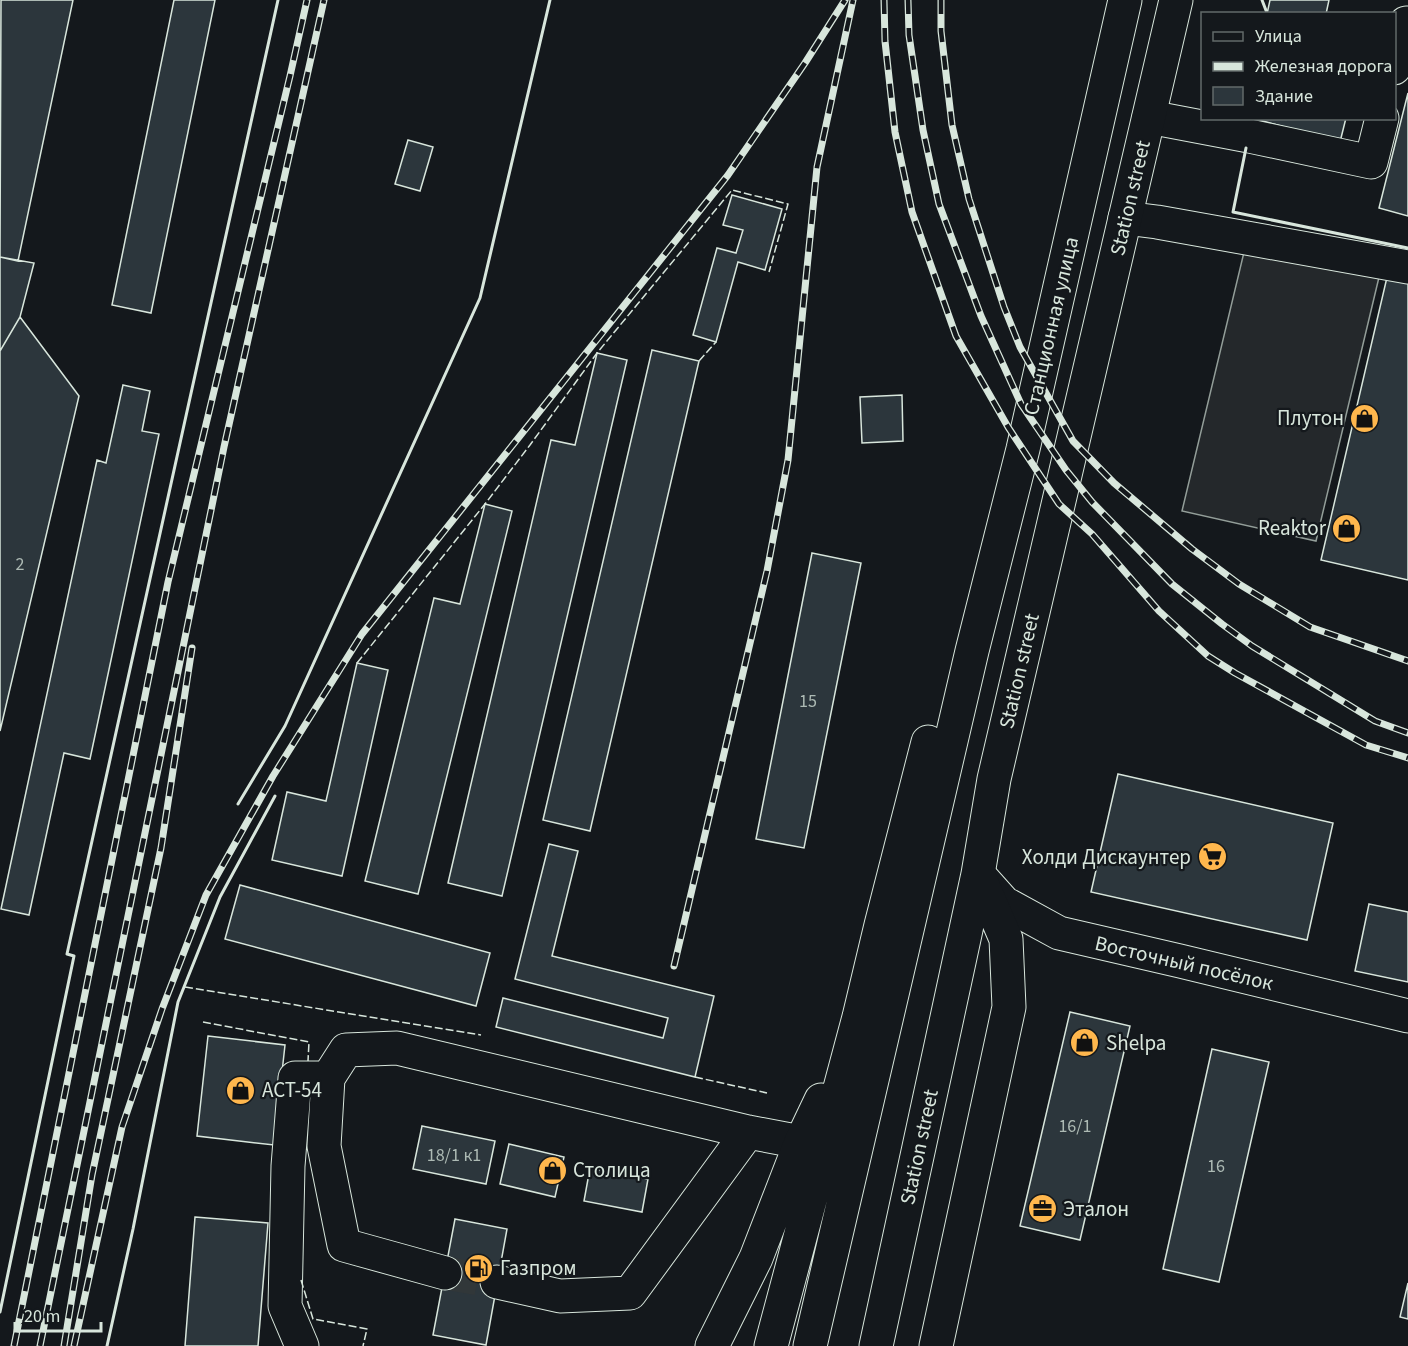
<svg xmlns="http://www.w3.org/2000/svg" width="1408" height="1346" font-family="'Source Sans 3',sans-serif">
  <rect width="100%" height="100%" fill="#14181c"/>
  <path fill="#24282b" stroke="#939e99" stroke-width="1.5" d="M1245 248 1380 273 1316 541 1182 511Z"/>
  <path fill="#2c363c" stroke="#d8e6dc" stroke-width="1.5" d="M1 0H73L18 261 0 257Z
    M174 0H215L151 313 112 305Z
    M1270 0H1329L1326 14H1267Z
    M1408 93V216L1379 208Z
    M1252 118H1346L1340 142Z
    M408 140 433 147 420 191 395 184Z
    M732 195 782 209 765 270 738 262 716 342 693 335 717 248 736 253 743 230 723 225Z
    M0 257 34 263 20 317 0 351Z
    M1388 273 1408 278V580L1321 560Z
    M20 317 79 396 0 731V351Z
    M652 350 699 361 590 831 543 820Z
    M597 353 627 360 502 896 448 883 551 440 575 445Z
    M123 385 150 391 142 431 159 434 90 759 64 753 29 915 1 909 97 460 106 463Z
    M902 395 903 441 862 443 860 397Z
    M485 504 512 511 418 894 365 881 434 598 460 604Z
    M812 553 861 563 804 848 756 839Z
    M357 663 388 670 342 876 272 860 287 792 326 801Z
    M1118 774 1333 823 1307 940 1091 892Z
    M549 844 578 851 552 956 714 996 695 1077 496 1027 503 998 663 1038 668 1018 515 979Z
    M240 885 490 953 476 1006 225 939Z
    M1369 904 1408 912V982L1355 971Z
    M1070 1012 1130 1026 1080 1240 1020 1226Z
    M208 1036 285 1045 274 1145 197 1136Z
    M1212 1049 1269 1062 1219 1282 1163 1269Z
    M422 1126 495 1141 486 1184 413 1169Z
    M509 1144 564 1157 555 1197 500 1184Z
    M590 1168 648 1179 642 1212 584 1201Z
    M195 1217 268 1223 258 1346H185Z
    M455 1219 507 1229 486 1345 433 1335Z
    M1408 1283V1319L1400 1317Z"/>
  <g fill="none" stroke-linecap="round" stroke-linejoin="round">
    <path stroke="#313739" stroke-width="33" stroke-dasharray="33 16" stroke-linecap="butt" d="M445 1273 497 1282"/>
    <defs>
      <path id="minor" d="M1394 68 1406 23
        M1149 117 1249 136 1371 162 1382 118
        M1125 218 1157 222 1408 267
        M979 875 1004 903 1059 933 1180 961 1408 1016
        M445 1273 344 1245 324 1146 328 1078 346 1050 397 1048 748 1132 801 1142
        M497 1282 560 1296 630 1293 748 1132
        M302 1346 285 1306 288 1166 295 1078H328"/>
      <path id="major" d="M712 1346 756 1258 801 1142 821 1100
        M771 1346 859 1017 881 925 928 742
        M810 1346 972 651 1023 449 1125 0
        M876 1346 978 874 994 779 1176 0
        M936 1346 1009 1007 1006 939 978 874"/>
    </defs>
    <use href="#minor" stroke="#d8e6dc" stroke-width="35"/>
    <use href="#major" stroke="#d8e6dc" stroke-width="35"/>
    <use href="#minor" stroke="#14181c" stroke-width="33"/>
    <use href="#major" stroke="#14181c" stroke-width="33"/>
    <defs>
      <path id="rail" d="M884 0 885 41 895 132 912 212 956 336 1008 427 1059 504 1092 534 1159 611 1208 656 1235 673 1366 745 1408 758
        M908 0 909 35 923 130 939 204 981 316 1021 404 1066 470 1092 502 1172 584 1222 624 1252 646 1375 721 1408 733
        M941 0V31L952 125 969 199 1004 307 1020 347 1073 441 1114 483 1192 549 1239 584 1310 627 1408 661
        M674 966 767 571 788 460 817 167 853 0
        M14 1346 168 582 290 76 307 0
        M40 1346 224 447 324 0
        M64 1346 92 1175 161 848 192 648
        M74 1346 122 1127 162 1009 206 895 273 776 362 634 728 175 805 63 845 0"/>
    </defs>
    <use href="#rail" stroke="#d8e6dc" stroke-width="7"/>
    <use href="#rail" stroke="#14181c" stroke-width="4.5" stroke-dasharray="14" stroke-linecap="butt"/>
    <path stroke="#d8e6dc" stroke-width="1.5" stroke-dasharray="8 3" stroke-linecap="butt" d="M699 361 716 342
      M357 663 485 504 530 445 597 353 732 190 788 204 769 272
      M185 987 481 1035
      M203 1022 309 1042 308 1061
      M695 1077 767 1093
      M301 1280 313 1319 367 1329 363 1346"/>
    <path stroke="#d8e6dc" stroke-width="3" d="M1262 0 1267 13
      M1246 148 1233 212 1408 248
      M238 804 285 726 480 298 550 0
      M0 1312 74 956 67 954 278 0
      M107 1346 133 1229 178 1002 220 897 275 796"/>
  </g>
  <defs>
    <symbol id="shop-disc" viewBox="-11 -11 22 22"><circle r="9.5" fill="#ffb74d" stroke="#14181c"/><path d="M-5-2.5h2.3a2.7 3.5 0 0 1 5.4 0H5L5.5 6h-11ZM-1.5-2.5h3a1.5 2.3 0 0 0-3 0Z" fill="#111"/></symbol>
    <symbol id="supermarket-disc" viewBox="-11 -11 22 22"><circle r="9.5" fill="#ffb74d" stroke="#14181c"/><path d="M-6-5.5h2.5l.6 2H6L4.5 2H-2.5L-4.4-4H-6ZM-1.5 3.2a1.3 1.3 0 1 0 .1 0ZM3 3.2a1.3 1.3 0 1 0 .1 0Z" fill="#111"/></symbol>
    <symbol id="office-disc" viewBox="-11 -11 22 22"><circle r="9.5" fill="#ffb74d" stroke="#14181c"/><path d="M-6-3h4V-5.5h4V-3h4V5H-6ZM-1-4.5V-3h2v-1.5ZM-6 0V1H6V0Z" fill="#111"/></symbol>
    <symbol id="fuel-disc" viewBox="-11 -11 22 22"><circle r="9.5" fill="#ffb74d" stroke="#14181c"/><path d="M-5.5-6h7V0h2V4h1.3V-2.5L3-4.5l.8-.8L6-3V5H2.5V1h-1V6h-7ZM-4.2-4.7v3.2H.2V-4.7Z" fill="#111"/></symbol>
  </defs>
  <g fill-rule="evenodd">
    <use href="#shop-disc" x="1348" y="402" width="33" height="33"/>
    <use href="#shop-disc" x="1330" y="512" width="33" height="33"/>
    <use href="#supermarket-disc" x="1196" y="840" width="33" height="33"/>
    <use href="#shop-disc" x="1068" y="1026" width="33" height="33"/>
    <use href="#shop-disc" x="224" y="1074" width="33" height="33"/>
    <use href="#shop-disc" x="536" y="1154" width="33" height="33"/>
    <use href="#office-disc" x="1026" y="1192" width="33" height="33"/>
    <use href="#fuel-disc" x="462" y="1252" width="33" height="33"/>
  </g>
  <g text-anchor="middle" dominant-baseline="central" stroke-width="4.5" stroke-linejoin="round" paint-order="stroke">
    <g font-size="18" fill="#adbab4">
      <text x="20" y="564">2</text>
      <text x="808" y="701">15</text>
      <text x="1075" y="1126">16/1</text>
      <text x="454" y="1155">18/1 к1</text>
      <text x="1216" y="1166">16</text>
    </g>
    <g font-size="21" fill="#d8e6dc" stroke="#14181c">
      <text transform="translate(1130 198) rotate(-77)">Station street</text>
      <text transform="translate(1051 326) rotate(-77)">Станционная улица</text>
      <text transform="translate(1019 671) rotate(-77)">Station street</text>
      <text transform="translate(1184 963) rotate(13)">Восточный посёлок</text>
      <text transform="translate(919 1147) rotate(-78)">Station street</text>
    </g>
    <g font-size="21" fill="#d8e6dc" stroke="#14181c" text-anchor="start">
      <text x="1344" y="418" text-anchor="end">Плутон</text>
      <text x="1326" y="528" text-anchor="end">Reaktor</text>
      <text x="1191" y="857" text-anchor="end">Холди Дискаунтер</text>
      <text x="1106" y="1043">Shelpa</text>
      <text x="262" y="1090">АСТ-54</text>
      <text x="573" y="1170">Столица</text>
      <text x="1063" y="1209">Эталон</text>
      <text x="500" y="1268">Газпром</text>
    </g>
  </g>
  <rect x="1201" y="12" width="195" height="108" fill="#14181c" stroke="#626a69" stroke-width="1.5"/>
  <rect x="1213" y="32" width="30" height="9" fill="#14181c" stroke="#626a69" stroke-width="1.5"/>
  <text x="1255" y="42" font-size="18" fill="#d8e6dc">Улица</text>
  <rect x="1213" y="62" width="30" height="9" fill="#d8e6dc" stroke="#626a69" stroke-width="1.5"/>
  <text x="1255" y="72" font-size="18" fill="#d8e6dc">Железная дорога</text>
  <rect x="1213" y="87" width="30" height="18" fill="#2c363c" stroke="#626a69" stroke-width="1.5"/>
  <text x="1255" y="102" font-size="18" fill="#d8e6dc">Здание</text>
  <path d="M15 1322v9h86v-9" fill="none" stroke="#d8e6dc" stroke-width="3"/>
  <text x="24" y="1322" font-size="18" fill="#d8e6dc" stroke="#14181c" stroke-width="4.5" paint-order="stroke">20 m</text>
</svg>
